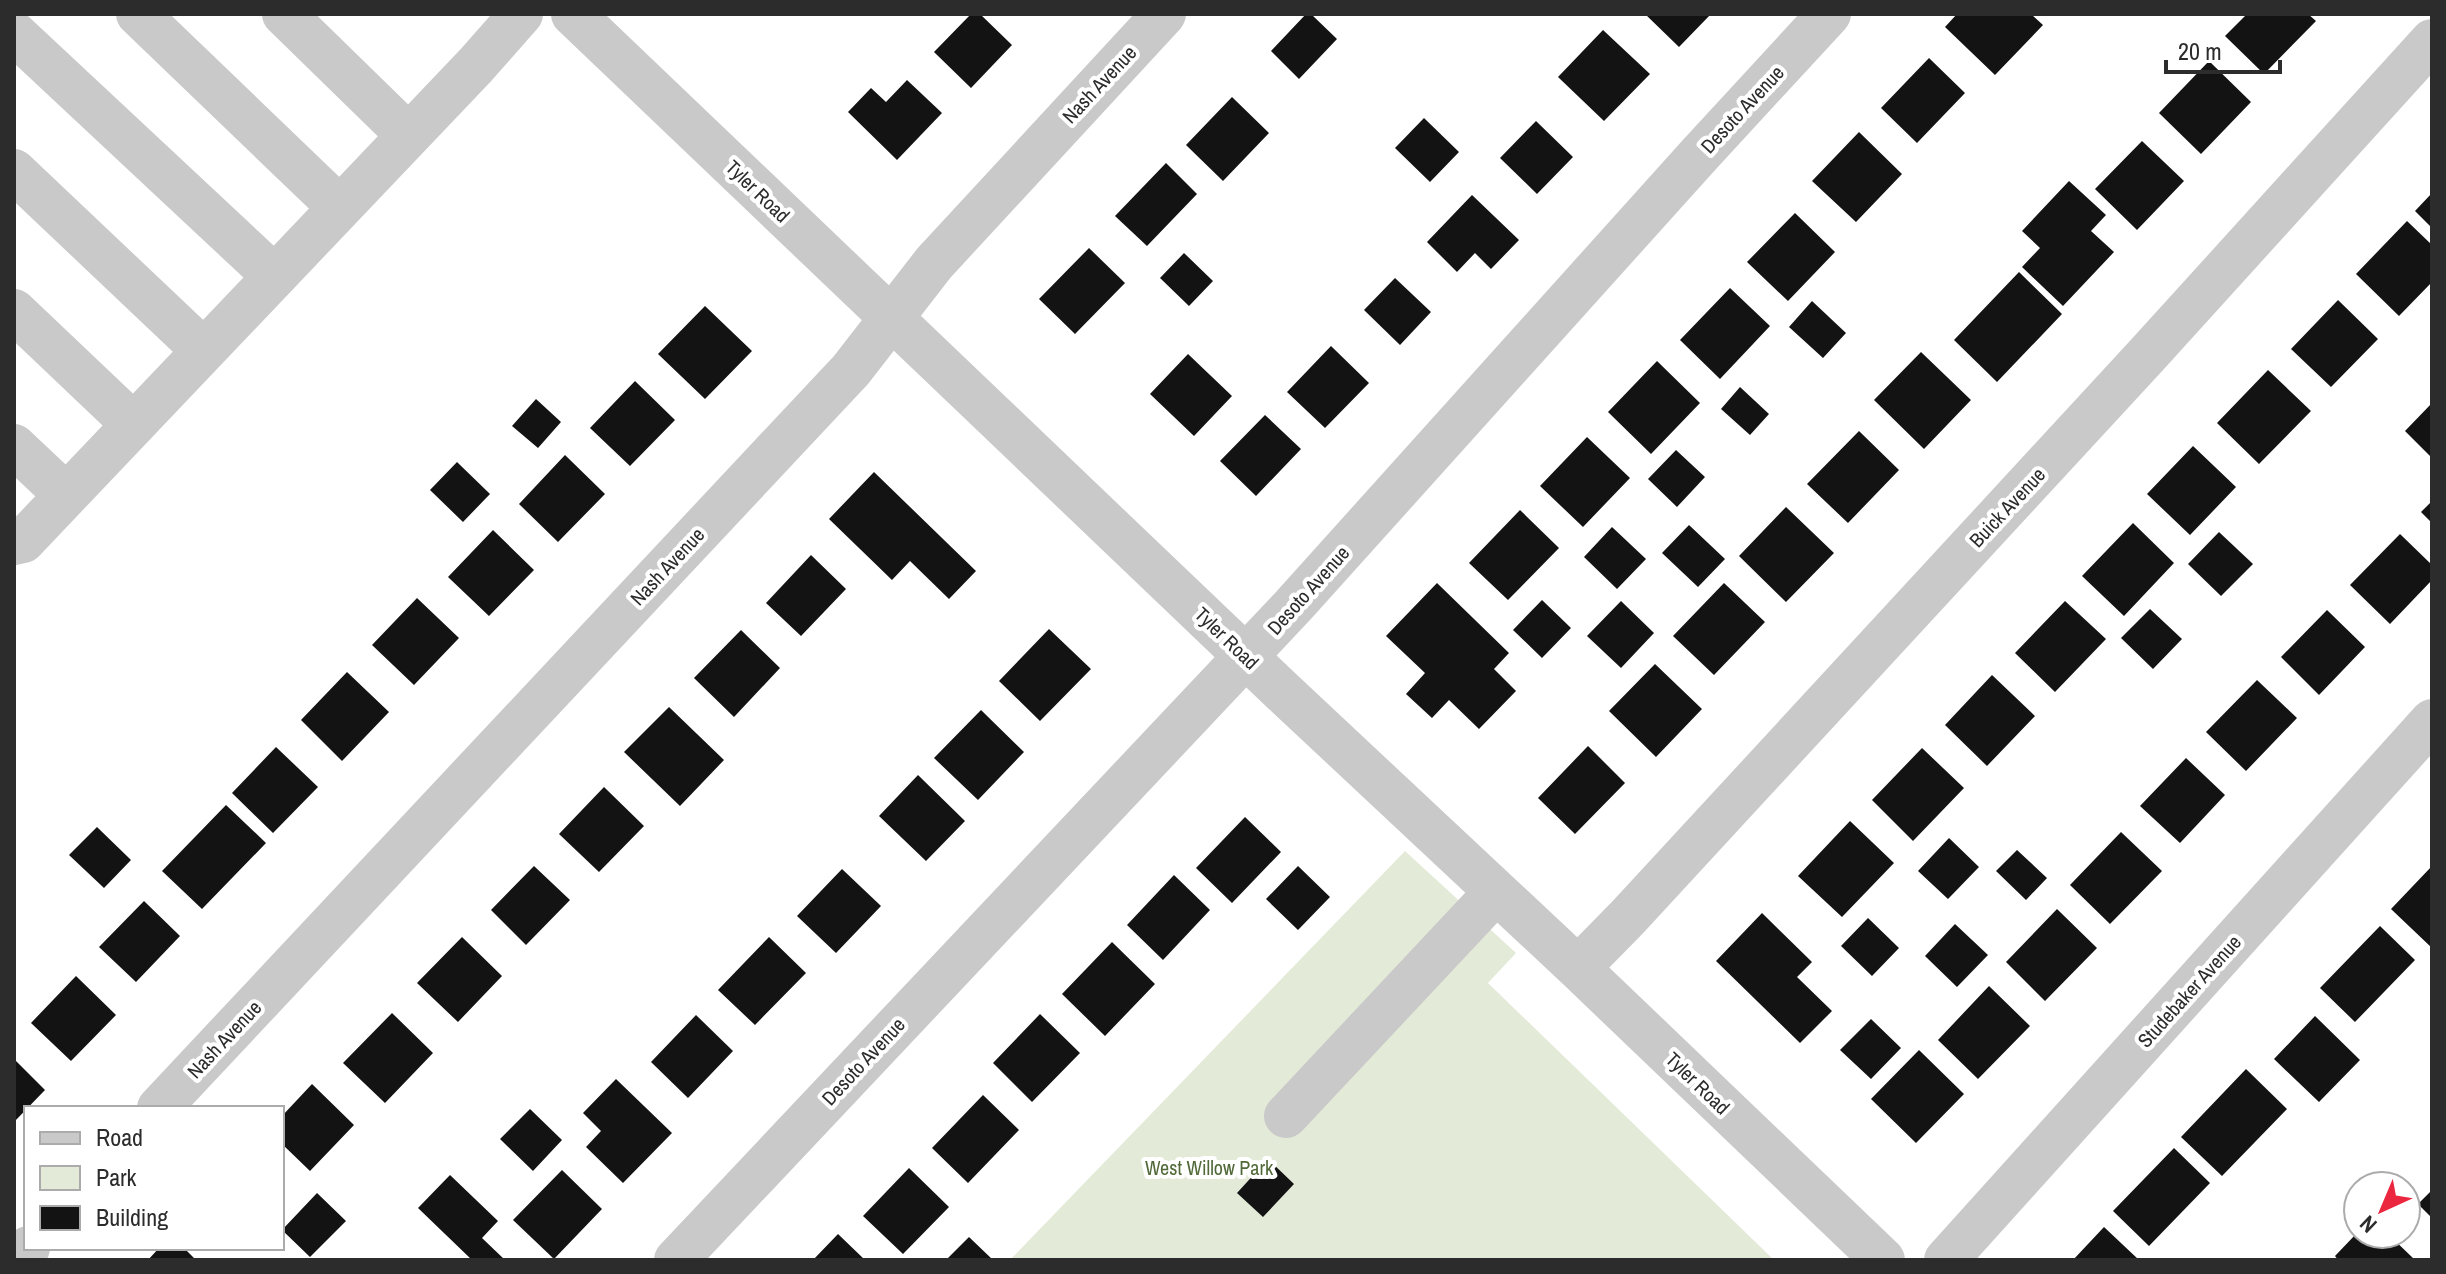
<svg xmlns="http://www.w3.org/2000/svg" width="2446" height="1274" font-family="'Archivo Narrow',sans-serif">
  <rect width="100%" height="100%" fill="#fff"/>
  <path fill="#e3ebd8" d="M1405 851 1516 953 1488 983 1774 1260H1010Z"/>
  <path fill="#131313" d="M971 14H980L1012 45 971 88 934 52Z
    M1306 14H1311L1337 39 1299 79 1271 51Z
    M1645 14H1711L1679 47Z
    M1957 14H2031L2043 25 1995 75 1945 27Z
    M2247 14H2308L2316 21 2264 74 2225 36Z
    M1603 30 1650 74 1604 121 1558 77Z
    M1929 58 1965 93 1917 143 1881 108Z
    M2209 61 2251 102 2201 154 2159 113Z
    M907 80 942 113 897 160 848 112 871 88 886 102Z
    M1232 97 1269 133 1223 181 1186 145Z
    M1424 118 1459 152 1430 182 1395 148Z
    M1536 121 1573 157 1537 194 1500 158Z
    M1859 132 1902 174 1856 222 1812 181Z
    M2142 141 2184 181 2137 230 2095 189Z
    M1166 163 1197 194 1147 246 1115 216Z
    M2069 181 2106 215 2091 231 2114 252 2063 306 2022 267 2040 248 2022 231Z
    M2432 193V228L2415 211Z
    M1472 195 1519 240 1491 269 1475 253 1457 272 1427 242Z
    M1795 213 1835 252 1788 301 1747 262Z
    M2407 221 2432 245V282L2399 316 2356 274Z
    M1089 248 1125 283 1075 334 1039 299Z
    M1184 253 1213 281 1189 306 1160 278Z
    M2019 272 2062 314 1997 382 1954 340Z
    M1395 278 1431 312 1400 345 1364 310Z
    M1730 288 1770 326 1720 379 1680 340Z
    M2338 300 2378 339 2331 387 2291 349Z
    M1812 301 1846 333 1823 358 1789 327Z
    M705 306 752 351 705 399 658 354Z
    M1331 346 1369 383 1325 428 1287 392Z
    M1921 352 1971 400 1924 449 1874 400Z
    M1188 354 1232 396 1194 436 1150 394Z
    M1657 361 1700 403 1651 454 1608 412Z
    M2268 370 2311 411 2259 464 2217 423Z
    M635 381 675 420 630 466 590 428Z
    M1740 387 1769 414 1750 435 1721 409Z
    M536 399 561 422 538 448 512 426Z
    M2432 403V458L2405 431Z
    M1265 415 1301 449 1256 496 1220 461Z
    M1859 431 1899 470 1848 523 1807 484Z
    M1587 437 1630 478 1583 527 1540 486Z
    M2193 446 2236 487 2190 535 2147 494Z
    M1676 450 1705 477 1677 507 1648 479Z
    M565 455 605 494 558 542 519 504Z
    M457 462 490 494 463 522 430 490Z
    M874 472 976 571 949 599 910 561 892 580 829 519Z
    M2432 501V523L2421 512Z
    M1786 507 1834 553 1786 602 1739 556Z
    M1520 510 1559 548 1508 600 1469 563Z
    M2133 523 2174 563 2124 616 2082 576Z
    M1689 525 1725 559 1698 587 1662 553Z
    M1612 527 1646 559 1617 589 1584 557Z
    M493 530 534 570 489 616 448 577Z
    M2219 532 2253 564 2221 596 2188 564Z
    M2400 534 2432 565V580L2390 624 2350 585Z
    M811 555 846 589 801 636 766 603Z
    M1437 583 1509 653 1494 669 1516 691 1479 729 1449 700 1432 718 1406 694 1425 673 1386 636Z
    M1724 583 1765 622 1714 675 1673 636Z
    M417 598 459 638 414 685 372 645Z
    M1542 600 1571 628 1542 658 1513 630Z
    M1621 601 1654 633 1621 668 1587 636Z
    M2065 601 2106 639 2055 692 2015 653Z
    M2150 609 2182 639 2153 669 2121 638Z
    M2327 610 2365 647 2319 695 2281 657Z
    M1049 629 1091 669 1040 721 999 681Z
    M741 630 780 668 734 717 694 678Z
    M1655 664 1702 709 1656 757 1609 711Z
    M347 672 389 712 342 761 301 720Z
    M1992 675 2035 716 1987 766 1945 725Z
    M2257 680 2297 718 2246 771 2206 732Z
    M669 707 724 760 680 806 624 752Z
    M981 710 1024 752 978 800 934 758Z
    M1588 746 1625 783 1575 834 1538 798Z
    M276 747 318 787 273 833 232 793Z
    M1922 748 1964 788 1913 841 1872 800Z
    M2186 758 2225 795 2180 843 2140 806Z
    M918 775 965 821 926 861 879 816Z
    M604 787 644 826 599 872 559 834Z
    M226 805 266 843 202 909 162 871Z
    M1245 817 1281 852 1232 903 1196 868Z
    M1850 821 1894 863 1842 917 1798 876Z
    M97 827 131 860 104 888 69 855Z
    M2121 832 2162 871 2110 924 2070 885Z
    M1949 838 1979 867 1948 899 1918 871Z
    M2017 850 2047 878 2026 900 1996 871Z
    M534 866 570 900 526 945 491 910Z
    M1298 866 1330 897 1298 930 1266 899Z
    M2432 866V948L2391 909Z
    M842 869 881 906 836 953 797 916Z
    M1174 875 1210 910 1163 960 1127 925Z
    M144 901 180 936 136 982 99 947Z
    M2057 909 2097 948 2045 1001 2006 962Z
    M1762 913 1812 962 1797 977 1832 1011 1800 1043 1716 961Z
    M1868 918 1899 948 1872 976 1841 946Z
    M1955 924 1988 955 1957 987 1925 956Z
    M2380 926 2415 960 2355 1022 2320 988Z
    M462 937 502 976 458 1022 417 983Z
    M769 937 806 973 755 1025 718 990Z
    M1112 942 1155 984 1105 1036 1062 994Z
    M76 976 116 1015 71 1061 31 1023Z
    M1989 986 2030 1026 1978 1079 1938 1040Z
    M392 1013 433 1053 385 1103 343 1063Z
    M1040 1014 1080 1053 1032 1102 993 1063Z
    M696 1015 733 1051 688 1098 651 1062Z
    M2315 1016 2360 1060 2319 1102 2274 1059Z
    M1871 1019 1901 1048 1871 1079 1840 1050Z
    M1919 1050 1964 1094 1916 1143 1871 1099Z
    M14 1059 45 1090 14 1122Z
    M2246 1069 2287 1109 2222 1176 2181 1137Z
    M616 1079 672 1133 623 1183 586 1147 601 1131 583 1113Z
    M312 1084 354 1125 310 1171 282 1144V1116Z
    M983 1095 1019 1130 968 1183 932 1148Z
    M530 1109 562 1140 533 1171 500 1139Z
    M2174 1148 2210 1183 2149 1246 2113 1211Z
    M1268 1159 1294 1184 1263 1217 1237 1193Z
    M909 1168 949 1207 903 1254 863 1216Z
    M562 1170 602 1209 554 1259 513 1220Z
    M450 1175 498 1221 482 1238 505 1260H472L418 1208Z
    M2432 1190V1218L2418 1204Z
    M317 1193 346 1221 310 1257 282 1230Z
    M2104 1227 2139 1260H2073Z
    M838 1234 865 1260H813Z
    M2356 1234H2388L2415 1260H2338L2335 1256Z
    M969 1237 993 1260H946Z
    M159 1248H184L196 1260H148Z"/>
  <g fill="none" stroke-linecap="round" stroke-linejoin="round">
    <path stroke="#c9c9c9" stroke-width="44" d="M138 14 339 207
      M284 14 408 135
      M573 14 1283 692 1578 968 1883 1260
      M14 33 274 276
      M14 171 203 350
      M14 311 133 424
      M14 446 66 495
      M14 543 23 541 476 65 521 14
      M1578 968 1628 917 2146 356 2432 41
      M159 1108 851 370 934 263 1164 14
      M1286 1116 1496 892
      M16 1260 28 1248
      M676 1260 1293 606 1699 155 1829 14
      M1946 1260 2432 721"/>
  </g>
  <g text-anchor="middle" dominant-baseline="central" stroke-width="8" stroke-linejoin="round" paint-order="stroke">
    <g font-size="20" fill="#2c2c2c" stroke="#fff">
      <text transform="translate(1099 84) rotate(-47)">Nash Avenue</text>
      <text transform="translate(1742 109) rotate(-47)">Desoto Avenue</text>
      <text transform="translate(758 191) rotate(44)">Tyler Road</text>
      <text transform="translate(2007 507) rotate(-47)">Buick Avenue</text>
      <text transform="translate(667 566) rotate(-47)">Nash Avenue</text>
      <text transform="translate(1308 590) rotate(-48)">Desoto Avenue</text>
      <text transform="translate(1227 638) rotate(44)">Tyler Road</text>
      <text transform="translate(2189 991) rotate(-48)">Studebaker Avenue</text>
      <text transform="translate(224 1039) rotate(-47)">Nash Avenue</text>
      <text transform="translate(863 1061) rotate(-47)">Desoto Avenue</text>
      <text transform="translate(1698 1083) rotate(44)">Tyler Road</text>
    </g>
    <g font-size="20" fill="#516938" stroke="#fff">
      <text x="1209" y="1167">West Willow Park</text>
    </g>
  </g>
  <rect width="2446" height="1274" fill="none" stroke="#2c2c2c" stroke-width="32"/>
  <rect x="24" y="1106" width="260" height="144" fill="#ffffff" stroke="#ababab" stroke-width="2"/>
  <rect x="40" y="1132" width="40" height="12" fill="#c9c9c9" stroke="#ababab" stroke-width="2"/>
  <text x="96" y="1146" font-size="24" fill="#2c2c2c">Road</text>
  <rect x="40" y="1166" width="40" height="24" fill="#e3ebd8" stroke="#ababab" stroke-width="2"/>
  <text x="96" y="1186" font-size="24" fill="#2c2c2c">Park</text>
  <rect x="40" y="1206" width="40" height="24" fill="#131313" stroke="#ababab" stroke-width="2"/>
  <text x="96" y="1226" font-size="24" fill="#2c2c2c">Building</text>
  <g transform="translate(2382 1210) rotate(224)"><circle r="38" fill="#ffffff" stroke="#ababab" stroke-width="2"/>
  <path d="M0-6L14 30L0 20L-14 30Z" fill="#eb263f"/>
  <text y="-12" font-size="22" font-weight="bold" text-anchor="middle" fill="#2c2c2c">N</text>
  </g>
  <path d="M2166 60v12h114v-12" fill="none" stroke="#2c2c2c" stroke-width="4"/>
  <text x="2178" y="60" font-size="24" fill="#2c2c2c" stroke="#ffffff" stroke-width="6" paint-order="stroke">20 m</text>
</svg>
